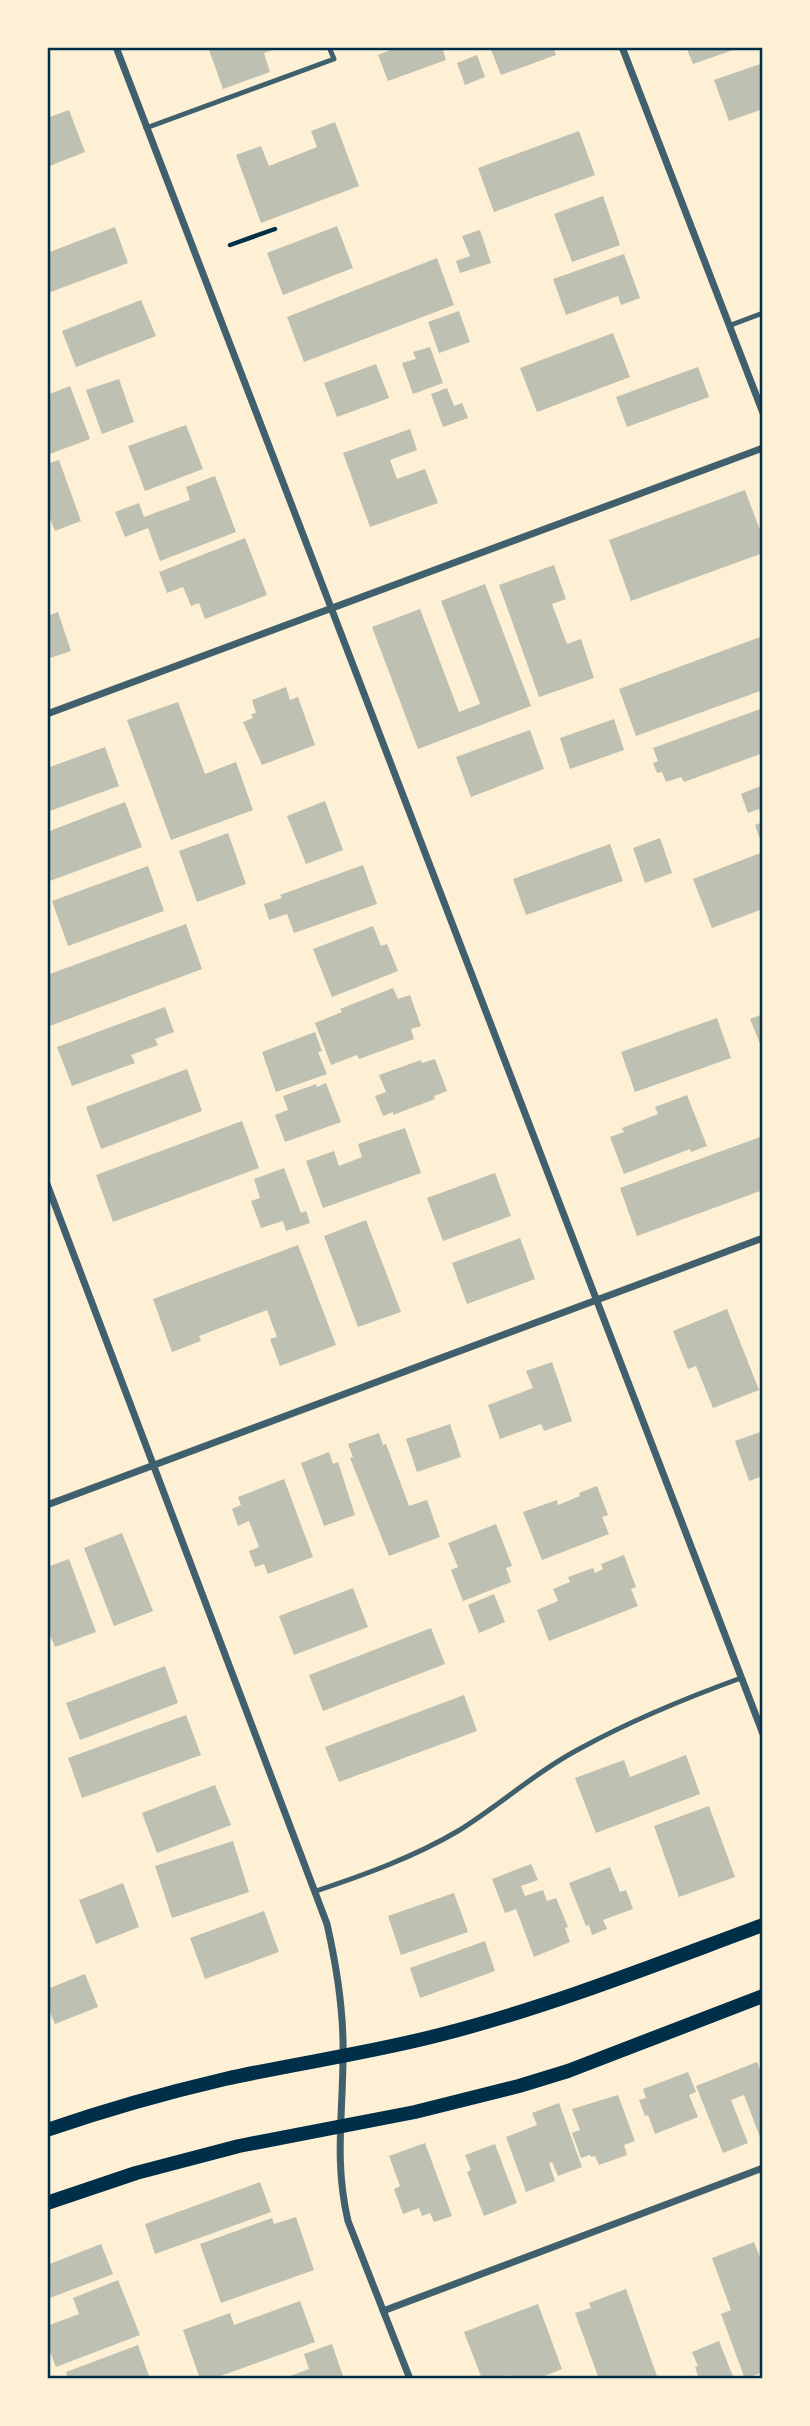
<svg xmlns="http://www.w3.org/2000/svg" width="810" height="2426" font-family="'Source Serif 4',serif">
  <rect width="100%" height="100%" fill="#fdf0d5"/>
  <path fill="#bec0b2" d="M208 47H278V48L264 53 270 72 223 89Z
    M398 47H442L446 60 388 81 378 55Z
    M490 47H553L556 55 501 75Z
    M686 47H739V48L693 64Z
    M477 55 485 77 465 85 457 63Z
    M763 63V109L729 121 714 80Z
    M69 110 85 152 47 167V118Z
    M335 122 359 186 261 223 236 155 261 146 269 166 317 147 311 131Z
    M579 131 595 175 494 212 478 168Z
    M603 196 620 245 572 262 554 214Z
    M337 226 353 268 283 295 267 253Z
    M115 227 128 263 48 293 47 253Z
    M480 230 491 263 460 273 456 261 470 256 462 236Z
    M624 254 640 298 621 305 618 296 566 315 553 279Z
    M437 258 454 305 304 362 287 317Z
    M141 300 156 336 76 367 62 331Z
    M459 311 470 342 439 353 428 322Z
    M613 333 630 377 537 412 520 368Z
    M430 347 443 383 413 394 402 363 416 359 413 352Z
    M376 364 389 398 337 417 324 383Z
    M698 367 709 397 627 427 616 397Z
    M119 379 134 422 102 434 86 390Z
    M70 386 90 439 47 455V395Z
    M447 388 454 406 462 403 468 418 443 427 431 394Z
    M186 425 203 469 145 491 128 446Z
    M410 429 417 450 390 460 397 479 425 469 438 503 370 527 343 453Z
    M59 460 81 521 55 531 47 511V464Z
    M215 476 236 532 160 561 148 528 125 537 115 512 139 503 144 517 190 500 186 487Z
    M745 490 763 538V553L631 601 609 540Z
    M245 538 267 595 205 619 199 603 191 606 183 587 167 593 159 572Z
    M554 565 566 599 552 604 567 644 581 639 594 678 539 697 499 585Z
    M485 584 531 706 418 749 372 627 420 609 459 712 480 704 441 601Z
    M58 612 71 651 47 659V616Z
    M763 636V690L636 736 619 689Z
    M286 687 290 700 298 697 315 745 262 765 243 722 253 718 251 714 256 713 252 700Z
    M178 702 205 774 236 762 253 810 171 840 127 720Z
    M763 708V753L684 782 681 777 666 782 662 772 657 773 653 763 658 761 653 748Z
    M614 719 624 750 570 769 560 738Z
    M530 730 544 769 471 797 456 757Z
    M105 747 119 786 47 812V768Z
    M763 785V817L759 809 748 813 741 794Z
    M325 801 343 850 306 864 287 816Z
    M125 802 142 847 47 882V832Z
    M763 822V845H762L755 825Z
    M228 833 246 884 197 902 179 851Z
    M660 838 672 873 645 883 633 848Z
    M610 844 623 881 526 915 513 879Z
    M763 852V909L712 928 693 879Z
    M363 865 377 904 294 933 287 914 269 920 264 904 282 898 280 895Z
    M148 866 164 911 68 946 52 901Z
    M186 924 202 969 47 1027V975Z
    M373 926 381 946 387 944 398 971 332 997 313 949Z
    M393 988 398 999 410 995 421 1026 411 1029 414 1039 359 1059 357 1055 331 1065 315 1023 342 1012 340 1009Z
    M165 1007 174 1032 155 1039 158 1045 131 1055 135 1063 72 1086 57 1047Z
    M763 1014V1051L750 1019Z
    M717 1018 731 1058 635 1092 621 1052Z
    M315 1032 322 1051 318 1052 327 1074 276 1092 262 1052Z
    M435 1059 447 1091 434 1096 435 1099 393 1115V1112L383 1116 375 1096 386 1092 379 1075 421 1060 422 1063Z
    M187 1069 202 1111 101 1149 86 1107Z
    M326 1083 341 1122 285 1142 275 1115 288 1110 283 1096 316 1084 317 1087Z
    M687 1095 707 1146 691 1152 690 1149 624 1174 610 1137 624 1132 622 1128 658 1114 655 1107Z
    M242 1121 259 1168 113 1222 96 1175Z
    M405 1128 421 1173 323 1208 306 1161 334 1151 339 1166 362 1157 358 1144Z
    M763 1136V1190L637 1236 620 1188Z
    M284 1168 301 1213 306 1211 310 1223 286 1231 283 1221 261 1228 251 1201 260 1198 254 1179Z
    M495 1173 511 1216 443 1241 427 1198Z
    M366 1220 401 1312 358 1327 324 1236Z
    M520 1238 535 1279 467 1304 452 1263Z
    M298 1245 336 1345 280 1366 270 1339 277 1337 267 1310 199 1336 201 1341 172 1352 153 1299Z
    M727 1309 759 1390 713 1408 696 1366 688 1369 673 1331Z
    M552 1362 572 1421 544 1431 541 1424 500 1439 488 1405 533 1388 526 1371Z
    M450 1424 461 1457 417 1472 406 1439Z
    M763 1431V1476L749 1481 735 1441Z
    M379 1433 383 1445 386 1444 409 1506 427 1500 440 1537 389 1556 350 1458 353 1457 348 1444Z
    M329 1452 333 1464 338 1462 355 1515 324 1526 301 1463Z
    M284 1479 313 1557 268 1574 264 1564 255 1567 249 1551 259 1547 249 1521 238 1526 232 1509 241 1505 238 1497Z
    M597 1486 608 1515 602 1517 609 1534 542 1560 523 1512 557 1500 558 1505 580 1496 579 1493Z
    M496 1524 512 1566 506 1568 511 1582 463 1601 451 1570 458 1567 448 1543Z
    M122 1533 153 1611 114 1626 84 1548Z
    M624 1555 636 1587 631 1589 638 1606 549 1641 537 1610 558 1601 553 1589 570 1582 568 1577 593 1568 595 1573 603 1569 601 1564Z
    M69 1559 96 1632 55 1647 47 1628V1567Z
    M353 1588 368 1627 294 1655 279 1616Z
    M494 1594 505 1622 479 1633 468 1605Z
    M431 1628 445 1664 323 1711 309 1675Z
    M165 1666 178 1703 80 1740 66 1703Z
    M464 1695 477 1731 339 1782 325 1747Z
    M186 1715 201 1755 82 1798 68 1758Z
    M686 1755 700 1794 596 1833 575 1778 624 1760 630 1777Z
    M215 1785 231 1825 157 1853 142 1813Z
    M709 1806 735 1877 679 1897 654 1826Z
    M233 1841 249 1892 172 1918 155 1866Z
    M531 1864 538 1880 521 1886 525 1896 543 1890 547 1901 556 1898 568 1927 565 1928 570 1942 534 1957 516 1909 505 1913 492 1879Z
    M610 1867 620 1892 626 1890 633 1909 603 1920 607 1929 592 1935 589 1925 586 1926 569 1883Z
    M123 1883 139 1927 96 1944 79 1900Z
    M454 1893 468 1932 401 1955 388 1916Z
    M264 1911 279 1952 205 1979 190 1938Z
    M485 1941 495 1971 420 1998 410 1968Z
    M85 1974 98 2007 55 2024 47 2005V1989Z
    M757 2062 763 2078V2136L760 2137 744 2095 731 2100 748 2143 723 2153 696 2086Z
    M688 2072 696 2092 689 2095 698 2117 655 2134 648 2115 645 2116 639 2100 646 2098 643 2089Z
    M618 2095 635 2141 624 2145 627 2155 599 2165 595 2156 591 2157 590 2155 581 2158 572 2133 580 2130 572 2109Z
    M559 2103 582 2167 558 2176 552 2162 549 2163 555 2181 526 2192 506 2137 537 2125 532 2113Z
    M425 2143 452 2216 434 2222 430 2213 422 2216 419 2208 403 2214 394 2189 400 2186 389 2156Z
    M495 2144 517 2203 484 2216 467 2172 471 2170 465 2155Z
    M260 2182 271 2212 155 2254 145 2224Z
    M296 2217 314 2270 221 2303 200 2244 272 2218 274 2224Z
    M754 2242 763 2265V2372L745 2379 721 2314 731 2310 712 2258Z
    M101 2244 113 2274 47 2299V2265Z
    M118 2280 140 2335 56 2367 50 2352H47V2326L79 2314 73 2298Z
    M626 2289 658 2379H599L575 2313 591 2308 589 2303Z
    M300 2301 315 2342 212 2379H200L183 2330 230 2313 234 2325Z
    M538 2304 562 2369 537 2379H512L510 2375 499 2379H482L464 2332Z
    M719 2341 734 2379H699L695 2367 698 2366 692 2352Z
    M332 2344 344 2379H282L309 2369 304 2354Z
    M138 2345 150 2379H68L66 2372Z"/>
  <g fill="none" stroke-linecap="round" stroke-linejoin="round">
    <path stroke="#003049" stroke-width="4.5" d="M230 245 275 229"/>
    <path stroke="#3f606c" stroke-width="5" d="M146 128 334 59 329 47
      M731 325 763 313
      M316 1891C364 1875 414 1857 458 1831 500 1805 537 1771 581 1748 632 1720 686 1698 741 1678"/>
    <path stroke="#3f606c" stroke-width="7" d="M116 47 763 1734
      M622 47 763 413
      M47 714 763 448
      M47 1184 327 1924C337 1968 344 2011 343 2056 343 2115 334 2161 348 2221L410 2379
      M47 1505 763 1238
      M383 2311 763 2168"/>
    <path stroke="#003049" stroke-width="14" d="M47 2130C105 2110 165 2093 225 2079 297 2063 371 2053 443 2034 552 2006 657 1964 763 1925
      M47 2203 136 2173 239 2146 415 2112 519 2086 568 2071 763 1996"/>
  </g>
  <rect width="810" height="2426" fill="none" stroke="#fdf0d5" stroke-width="98"/>
  <rect x="49" y="49" width="712" height="2328" fill="none" stroke="#003049" stroke-width="2.5"/>
</svg>
